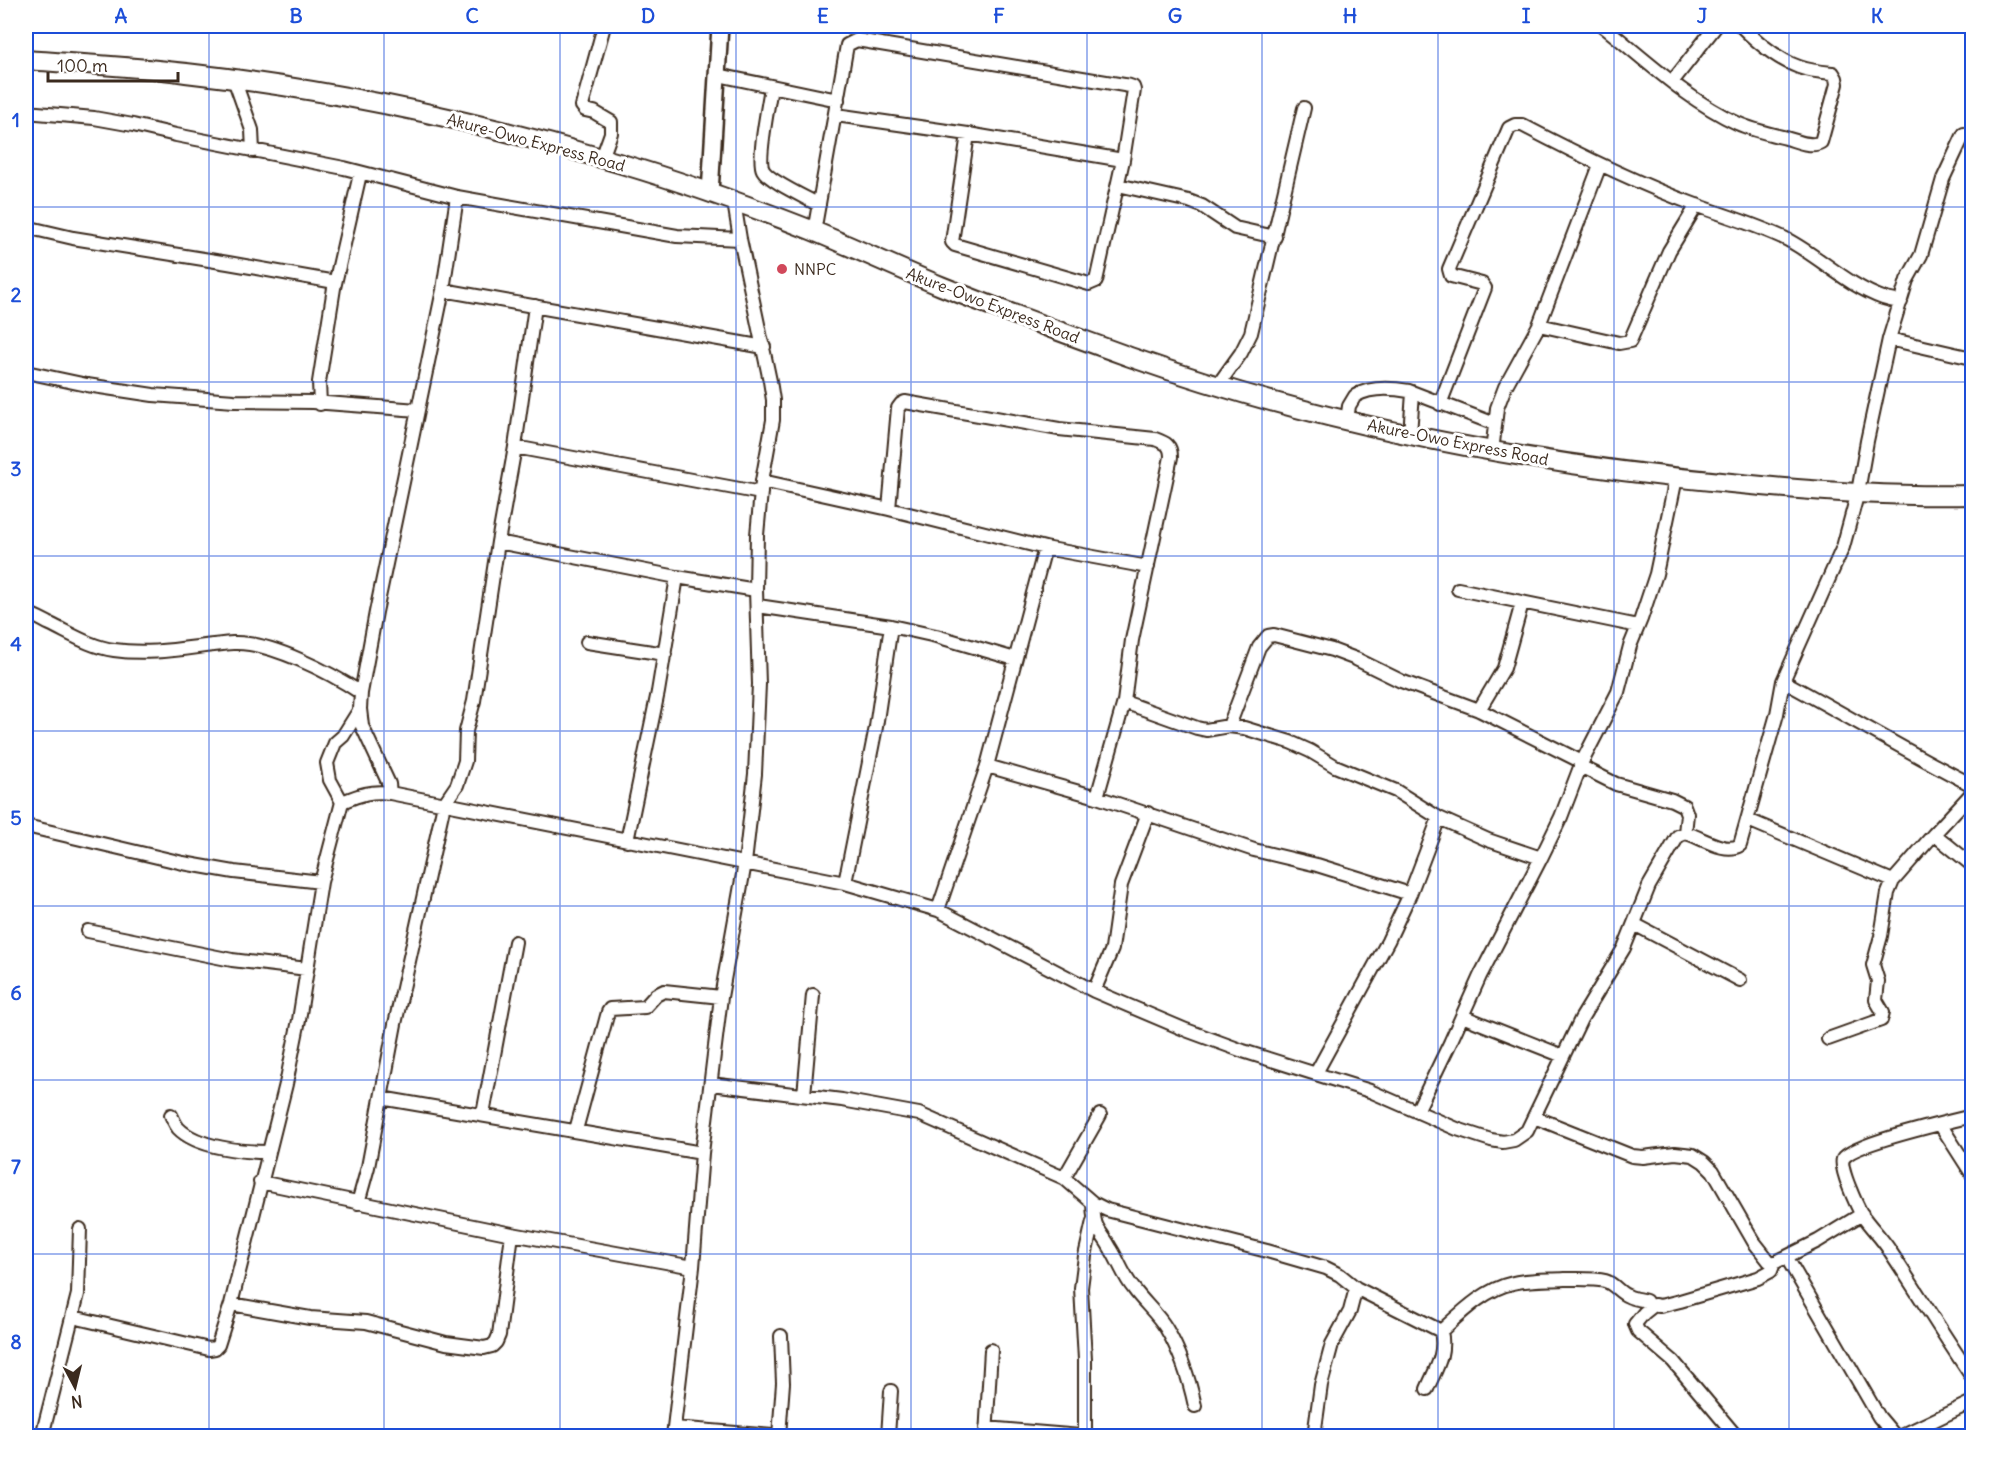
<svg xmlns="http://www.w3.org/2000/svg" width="1998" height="1462" font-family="Delius,sans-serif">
  <rect width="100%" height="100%" fill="#fff"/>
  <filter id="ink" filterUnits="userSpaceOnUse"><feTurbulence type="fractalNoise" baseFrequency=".0167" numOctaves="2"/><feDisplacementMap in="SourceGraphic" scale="12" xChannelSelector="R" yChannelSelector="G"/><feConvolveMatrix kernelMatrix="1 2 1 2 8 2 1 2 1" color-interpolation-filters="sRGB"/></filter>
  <g filter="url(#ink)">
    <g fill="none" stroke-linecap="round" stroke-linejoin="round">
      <defs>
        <path id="minor" d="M1603 26C1646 60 1687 100 1737 123 1752 130 1770 134 1786 138 1797 141 1811 148 1821 142L1837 84 1836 78 1833 73C1822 72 1810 71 1799 67 1777 59 1757 42 1741 26
          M718 75 838 100
          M234 79 252 130 253 151
          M1672 82 1716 26
          M771 87C769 102 757 159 763 170 769 181 807 198 819 205
          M26 112 94 118 133 125 176 135 344 168 457 197 677 236 740 239
          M836 115 968 134 1123 160
          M602 158 611 133V122L594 112 585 110 582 106 604 26
          M1118 185 1189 201 1202 206 1235 228 1275 237
          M26 227 73 238 228 263 335 282
          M814 232 847 45 857 40 1130 86 1133 87 1134 90 1123 160 1096 281 1089 284 955 245 952 242 968 134
          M443 290 764 347
          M1539 325 1619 343 1630 341 1669 251 1697 205
          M1889 339 1972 358
          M26 372 87 385 153 395 234 401 313 402 418 410
          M1218 385 1241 353 1251 333 1304 108
          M320 404 319 382 334 288 360 174
          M1440 404 1485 288 1482 284 1451 276 1449 269 1509 128 1515 125H1522C1579 155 1636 183 1696 205 1726 216 1757 225 1786 239 1819 256 1848 286 1883 298 1889 300 1895 301 1901 302
          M1347 420 1349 406 1355 396C1371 386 1392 388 1409 391L1495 424
          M1410 434 1413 393
          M515 447 761 493
          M1492 452 1497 408 1505 387 1539 325 1600 165
          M762 481 889 509 1045 548 1148 567
          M889 509 898 408 901 404 905 402 1059 429 1155 439C1166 443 1171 445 1171 457L1132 640 1124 702 1097 797
          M498 542 677 577 756 590
          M1458 589 1638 626
          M758 606 891 626 936 636 1015 659
          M26 613C34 615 42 620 50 624 71 634 91 647 114 650 154 656 194 646 233 643 270 641 331 673 361 693
          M587 642 665 654
          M1783 681C1846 715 1908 752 1972 785
          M1124 702 1197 728 1206 730 1229 726 1244 728 1290 742 1310 751 1335 766 1396 791 1439 818 1488 840 1541 858 1480 976 1450 1043 1417 1111
          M360 709 361 693 376 612 443 290 457 197
          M360 709 362 726 389 784 390 793C372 790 359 795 342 802L330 780 327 763 335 743 343 736Z
          M1479 710 1504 668 1522 603
          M1229 726 1259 647 1268 636 1274 635 1332 650 1356 659 1401 681 1479 710 1582 762 1561 817 1541 858
          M1582 762 1618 692 1630 646 1641 619 1656 574 1676 478
          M987 766 1097 797 1254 850 1317 865 1410 894
          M1580 766 1616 784 1672 800 1684 806 1687 814 1685 833
          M390 793 845 883 938 910 1094 991 1186 1030 1243 1051 1370 1091 1457 1129 1491 1140 1503 1142 1514 1140 1527 1131 1581 1019 1624 948 1649 886 1678 836 1685 833 1689 834C1704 839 1726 854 1740 845L1777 714 1783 681 1843 547 1858 492 1867 441 1889 339 1907 280 1921 255 1943 179 1964 134
          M1748 820 1893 881
          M26 826 183 863 234 872 321 882
          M1934 834 1972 865
          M627 841 658 692 677 577
          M845 883 876 727 891 626
          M938 910 987 766 1045 548
          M1634 924 1740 980
          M88 931 232 960 307 969
          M1094 991 1112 949 1121 885 1148 813
          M1462 1016 1563 1056
          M1828 1039 1881 1020 1883 1012 1876 1000 1878 981 1873 965 1881 936 1888 893 1893 881 1934 834 1972 793
          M1316 1073 1388 941 1410 894 1439 818
          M711 1084 842 1100 919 1114 1064 1178 1093 1203 1107 1210 1267 1251 1326 1268 1340 1275 1356 1288 1441 1331C1462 1312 1485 1289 1513 1283 1530 1279 1547 1280 1564 1279 1576 1279 1594 1278 1605 1281 1615 1284 1619 1293 1628 1296 1633 1299 1640 1299 1646 1301
          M804 1095 813 995
          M381 1098 702 1153
          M483 1114 515 942
          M171 1115C173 1119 175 1124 178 1128 197 1148 244 1152 269 1152
          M1972 1116C1952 1121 1851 1144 1843 1159 1839 1168 1857 1206 1862 1215 1870 1227 1882 1238 1890 1251 1918 1293 1944 1336 1972 1377
          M1534 1117 1632 1156 1643 1157 1675 1153 1693 1155 1704 1162 1713 1171 1754 1242 1769 1261 1774 1263 1818 1241 1862 1214
          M1940 1124 1972 1174
          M576 1130 608 1012 610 1009 645 1007 656 995 664 991 721 997
          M1064 1178 1100 1115
          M260 1182 512 1234 693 1267
          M358 1203 368 1167 395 1024 444 804 457 785 465 761 466 731 474 701 498 542 515 447 535 306
          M1093 1203C1094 1232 1099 1227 1111 1249 1119 1262 1124 1277 1134 1289 1144 1303 1157 1313 1166 1328 1181 1353 1189 1378 1195 1406
          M1787 1258 1879 1417 1895 1436
          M231 1304 310 1318 366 1322 446 1343 484 1348 492 1346 496 1342 499 1335 512 1234
          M73 1317 209 1349 215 1348 218 1345 231 1304 286 1084 299 1020 321 882 342 802
          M1427 1389C1436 1368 1446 1355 1441 1331
          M674 1428 773 1436
          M986 1428 1081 1436
          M42 1436 78 1294 80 1229
          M673 1436 693 1267 702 1153 721 997 745 863 755 774 759 684 756 590 757 535 762 481 773 420V400L770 381 740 239 734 202
          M779 1436 783 1383 781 1336
          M888 1436 891 1391
          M986 1436 991 1350
          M1085 1436V1360L1081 1288 1085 1256 1093 1221
          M1314 1436 1321 1385 1332 1344 1350 1311 1356 1288
          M1736 1436 1673 1361 1638 1331 1635 1324 1644 1313 1654 1305 1660 1306 1680 1301 1758 1278 1771 1271 1774 1263
          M1901 1436 1972 1402"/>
        <path id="major" d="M710 193 720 26"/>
        <path id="highway" d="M26 60C79 64 133 66 186 73 327 89 466 118 601 158 672 178 742 203 811 230 855 248 897 268 941 286 1003 311 1066 334 1130 357 1323 425 1527 464 1731 483 1810 491 1893 497 1972 495"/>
      </defs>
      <use href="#minor" stroke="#3b2a1e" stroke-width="16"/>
      <use href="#major" stroke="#3b2a1e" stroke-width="20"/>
      <use href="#highway" stroke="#3b2a1e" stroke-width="22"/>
      <use href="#minor" stroke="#fff" stroke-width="12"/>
      <use href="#major" stroke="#fff" stroke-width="15"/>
      <use href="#highway" stroke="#fff" stroke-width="18"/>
    </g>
  </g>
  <path fill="none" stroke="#1d4ed8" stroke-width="1.5" stroke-opacity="0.55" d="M209 26V1436M384 26V1436M560 26V1436M736 26V1436M911 26V1436M1087 26V1436M1262 26V1436M1438 26V1436M1614 26V1436M1789 26V1436M26 207H1972M26 382H1972M26 556H1972M26 731H1972M26 906H1972M26 1080H1972M26 1254H1972"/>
  <circle fill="#d1495b" stroke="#fff" stroke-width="2" cx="782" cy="269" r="6"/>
  <g text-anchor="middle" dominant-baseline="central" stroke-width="6" stroke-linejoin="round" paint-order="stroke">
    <g font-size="16" fill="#3b2a1e" stroke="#fff">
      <text transform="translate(536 142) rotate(15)">Akure-Owo Express Road</text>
      <text transform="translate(993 305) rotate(21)">Akure-Owo Express Road</text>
      <text transform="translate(1458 442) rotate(11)">Akure-Owo Express Road</text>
    </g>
    <g font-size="16" fill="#3b2a1e" stroke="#fff" text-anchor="start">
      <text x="794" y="269">NNPC</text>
    </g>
  </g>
  <rect width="1998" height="1462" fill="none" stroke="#fff" stroke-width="66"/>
  <g transform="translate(75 1387) rotate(173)" stroke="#ffffff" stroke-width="4.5" paint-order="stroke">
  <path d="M0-4.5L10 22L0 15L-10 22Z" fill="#3b2a1e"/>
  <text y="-9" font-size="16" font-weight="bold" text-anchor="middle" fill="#3b2a1e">N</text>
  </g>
  <path d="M48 72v9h130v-9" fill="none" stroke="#3b2a1e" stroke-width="3"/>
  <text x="57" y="72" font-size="18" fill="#3b2a1e" stroke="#ffffff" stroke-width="4.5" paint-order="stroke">100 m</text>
  <rect x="33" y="33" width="1932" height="1396" fill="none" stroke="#1d4ed8" stroke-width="2"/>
  <g font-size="20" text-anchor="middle" font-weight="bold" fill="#1d4ed8">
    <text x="121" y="23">A</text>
    <text x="296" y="23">B</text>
    <text x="472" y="23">C</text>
    <text x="648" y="23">D</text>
    <text x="823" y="23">E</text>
    <text x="999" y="23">F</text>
    <text x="1175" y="23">G</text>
    <text x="1350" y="23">H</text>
    <text x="1526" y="23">I</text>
    <text x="1702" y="23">J</text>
    <text x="1877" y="23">K</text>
    <text x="16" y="127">1</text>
    <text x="16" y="302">2</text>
    <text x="16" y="476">3</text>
    <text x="16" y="651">4</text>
    <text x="16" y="825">5</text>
    <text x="16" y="1000">6</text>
    <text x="16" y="1174">7</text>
    <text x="16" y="1349">8</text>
  </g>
</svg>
